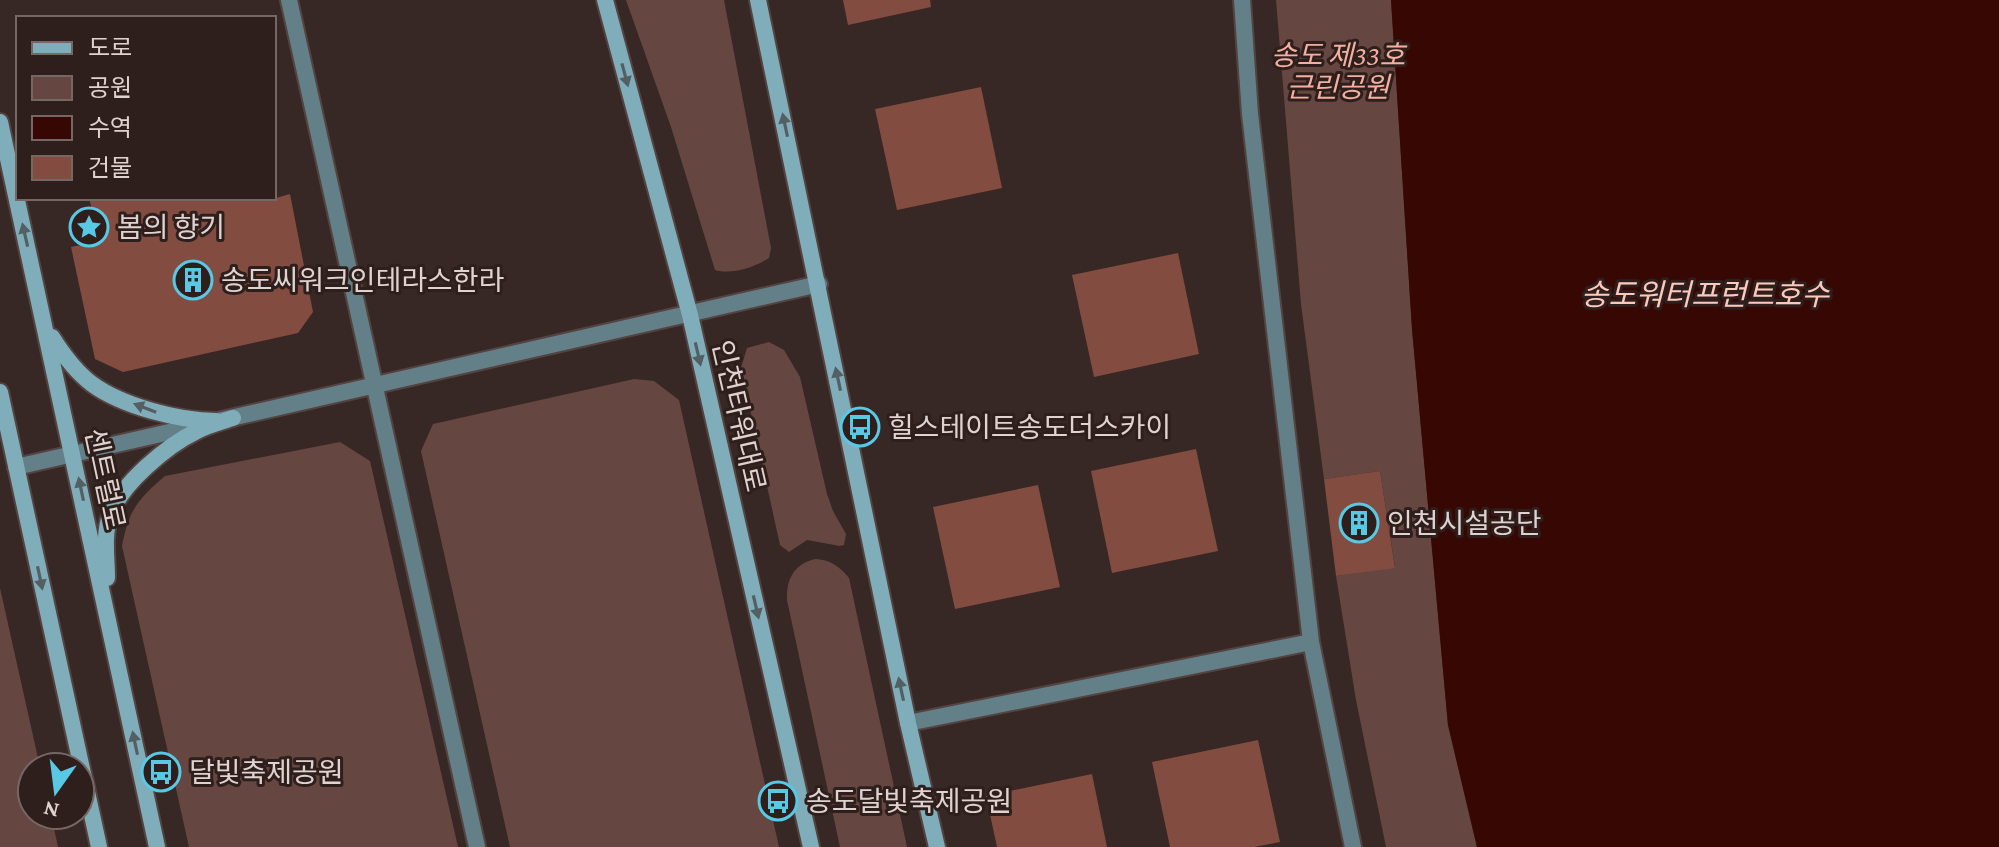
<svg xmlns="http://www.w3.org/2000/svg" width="1999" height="847" font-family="'Crimson Pro','Noto Sans KR',serif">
  <rect width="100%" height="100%" fill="#382825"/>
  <path fill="#664640" d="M626 0H724L771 248 769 258C755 267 732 275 715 270L671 127Z
    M1276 0H1391L1412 329 1448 725 1477 847H1386L1356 700 1336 576 1395 567 1380 471 1324 479 1301 304Z
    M769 342 784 350 800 377 827 494 833 511 846 534 844 545 840 546 807 540 789 552 780 545 741 368 747 348Z
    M634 379 654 381 679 400 779 847H510L421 451 433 424Z
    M340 442 370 461 458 847H189L122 546C129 510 137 500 165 476Z
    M816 559C831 560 840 567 849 578L907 847H840L787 600C786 580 794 563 816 559Z
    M0 588 40 767H32V815H51L58 847H0Z"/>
  <path fill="#370703" d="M1391 0H1999V847H1477L1448 725 1412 329Z"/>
  <path fill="#824c41" d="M843 0H930L931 7 848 25Z
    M981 87 1002 188 897 210 875 109Z
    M290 194 313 312 298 333 123 372 95 359 71 247 100 241 89 198H276Z
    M1178 253 1199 354 1094 377 1072 275Z
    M1196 449 1218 551 1112 573 1091 471Z
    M1380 471 1395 568 1336 576 1324 479Z
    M1038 485 1060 587 955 609 933 507Z
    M1258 740 1280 842 1254 847H1170L1152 762Z
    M1092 774 1107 847H997L986 796Z"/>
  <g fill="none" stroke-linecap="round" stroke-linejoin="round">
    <defs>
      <path id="street" d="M289 0 477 847
        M1242 0 1250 114 1311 642 1353 847
        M16 467 819 284
        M908 723 1311 642"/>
      <path id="secondary" d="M605 0 690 315 811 847
        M758 0 908 723 937 847
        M0 122 157 847
        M52 337C62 353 76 372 92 384 122 406 179 421 216 421
        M0 392 99 847
        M107 578C107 557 103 536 110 516 120 484 168 445 197 431 208 425 221 422 233 418"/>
    </defs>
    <use href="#street" stroke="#534341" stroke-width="20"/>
    <use href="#secondary" stroke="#534341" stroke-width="20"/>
    <use href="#street" stroke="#637f87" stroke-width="16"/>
    <use href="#secondary" stroke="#80adba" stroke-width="16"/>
  </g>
  <defs><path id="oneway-solid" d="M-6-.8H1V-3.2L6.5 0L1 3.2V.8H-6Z" transform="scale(2)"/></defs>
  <g fill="#535f63">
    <use href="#oneway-solid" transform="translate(625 75) rotate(75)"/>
    <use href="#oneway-solid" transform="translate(785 125) rotate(-102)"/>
    <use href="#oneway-solid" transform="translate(25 235) rotate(-103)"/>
    <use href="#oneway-solid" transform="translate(698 354) rotate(77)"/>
    <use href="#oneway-solid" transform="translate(838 379) rotate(-102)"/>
    <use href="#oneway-solid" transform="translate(145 408) rotate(-159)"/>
    <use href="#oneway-solid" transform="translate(81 489) rotate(-102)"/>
    <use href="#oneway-solid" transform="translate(40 578) rotate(78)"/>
    <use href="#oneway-solid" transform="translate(756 607) rotate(77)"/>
    <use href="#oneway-solid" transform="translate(901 689) rotate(-102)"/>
    <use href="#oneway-solid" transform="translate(135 743) rotate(-102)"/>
  </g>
  <defs>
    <symbol id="sight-ring" viewBox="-11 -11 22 22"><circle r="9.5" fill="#2e1f1c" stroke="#59c8e5" stroke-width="1.5"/><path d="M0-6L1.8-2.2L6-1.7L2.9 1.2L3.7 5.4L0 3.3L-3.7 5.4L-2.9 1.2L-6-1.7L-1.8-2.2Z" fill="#59c8e5"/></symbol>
    <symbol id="building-ring" viewBox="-11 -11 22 22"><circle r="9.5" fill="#2e1f1c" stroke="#59c8e5" stroke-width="1.5"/><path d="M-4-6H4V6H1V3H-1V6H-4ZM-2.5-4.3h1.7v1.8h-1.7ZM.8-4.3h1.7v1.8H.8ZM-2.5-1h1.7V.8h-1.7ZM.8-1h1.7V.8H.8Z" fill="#59c8e5"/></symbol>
    <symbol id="bus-ring" viewBox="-11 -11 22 22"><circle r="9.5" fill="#2e1f1c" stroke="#59c8e5" stroke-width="1.5"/><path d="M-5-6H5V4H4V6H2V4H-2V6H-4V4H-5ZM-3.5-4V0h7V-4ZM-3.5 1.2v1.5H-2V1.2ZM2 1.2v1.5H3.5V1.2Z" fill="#59c8e5"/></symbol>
  </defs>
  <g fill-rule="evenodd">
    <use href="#sight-ring" x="67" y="205" width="44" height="44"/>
    <use href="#building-ring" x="171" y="258" width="44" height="44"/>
    <use href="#bus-ring" x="838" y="405" width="44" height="44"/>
    <use href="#building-ring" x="1337" y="501" width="44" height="44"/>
    <use href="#bus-ring" x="139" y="750" width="44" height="44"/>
    <use href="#bus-ring" x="756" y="779" width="44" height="44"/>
  </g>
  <g text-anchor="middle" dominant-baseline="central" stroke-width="6" stroke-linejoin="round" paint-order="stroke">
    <g font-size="28" font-style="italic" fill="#f5afa1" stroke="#2e1f1c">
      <text x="1338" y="55">송도 제33호<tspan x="1338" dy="32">근린공원</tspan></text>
    </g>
    <g font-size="28" fill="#ded3d1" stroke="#2e1f1c" text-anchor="start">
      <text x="117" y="227">봄의 향기</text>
      <text x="221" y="280">송도씨워크인테라스한라</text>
      <text x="888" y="427">힐스테이트송도더스카이</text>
      <text x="1387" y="523">인천시설공단</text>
      <text x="189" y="772">달빛축제공원</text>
      <text x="806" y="801">송도달빛축제공원</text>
    </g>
    <g font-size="28" fill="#ded3d1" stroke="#2e1f1c">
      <text transform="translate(739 416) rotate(77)">인천타워대로</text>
      <text transform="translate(105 479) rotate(78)">센트럴로</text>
    </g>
    <g font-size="30" font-style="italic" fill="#fec8bd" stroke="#2e1f1c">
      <text x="1705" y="294">송도워터프런트호수</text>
    </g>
  </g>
  <rect x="16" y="16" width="260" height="184" fill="#2e1f1c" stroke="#746764" stroke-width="2"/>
  <rect x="32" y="42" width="40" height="12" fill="#80adba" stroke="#746764" stroke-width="2"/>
  <text x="88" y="56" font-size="24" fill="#ded3d1">도로</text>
  <rect x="32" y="76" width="40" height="24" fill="#664640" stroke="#746764" stroke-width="2"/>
  <text x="88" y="96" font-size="24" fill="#ded3d1">공원</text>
  <rect x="32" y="116" width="40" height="24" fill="#370703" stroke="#746764" stroke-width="2"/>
  <text x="88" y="136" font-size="24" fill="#ded3d1">수역</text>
  <rect x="32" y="156" width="40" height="24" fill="#824c41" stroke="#746764" stroke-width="2"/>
  <text x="88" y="176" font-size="24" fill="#ded3d1">건물</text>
  <g transform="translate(56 791) rotate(194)"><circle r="38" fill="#2e1f1c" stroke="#746764" stroke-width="2"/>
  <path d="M0-6L14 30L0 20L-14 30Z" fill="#59c8e5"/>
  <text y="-12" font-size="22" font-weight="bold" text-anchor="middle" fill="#ded3d1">N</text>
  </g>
</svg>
